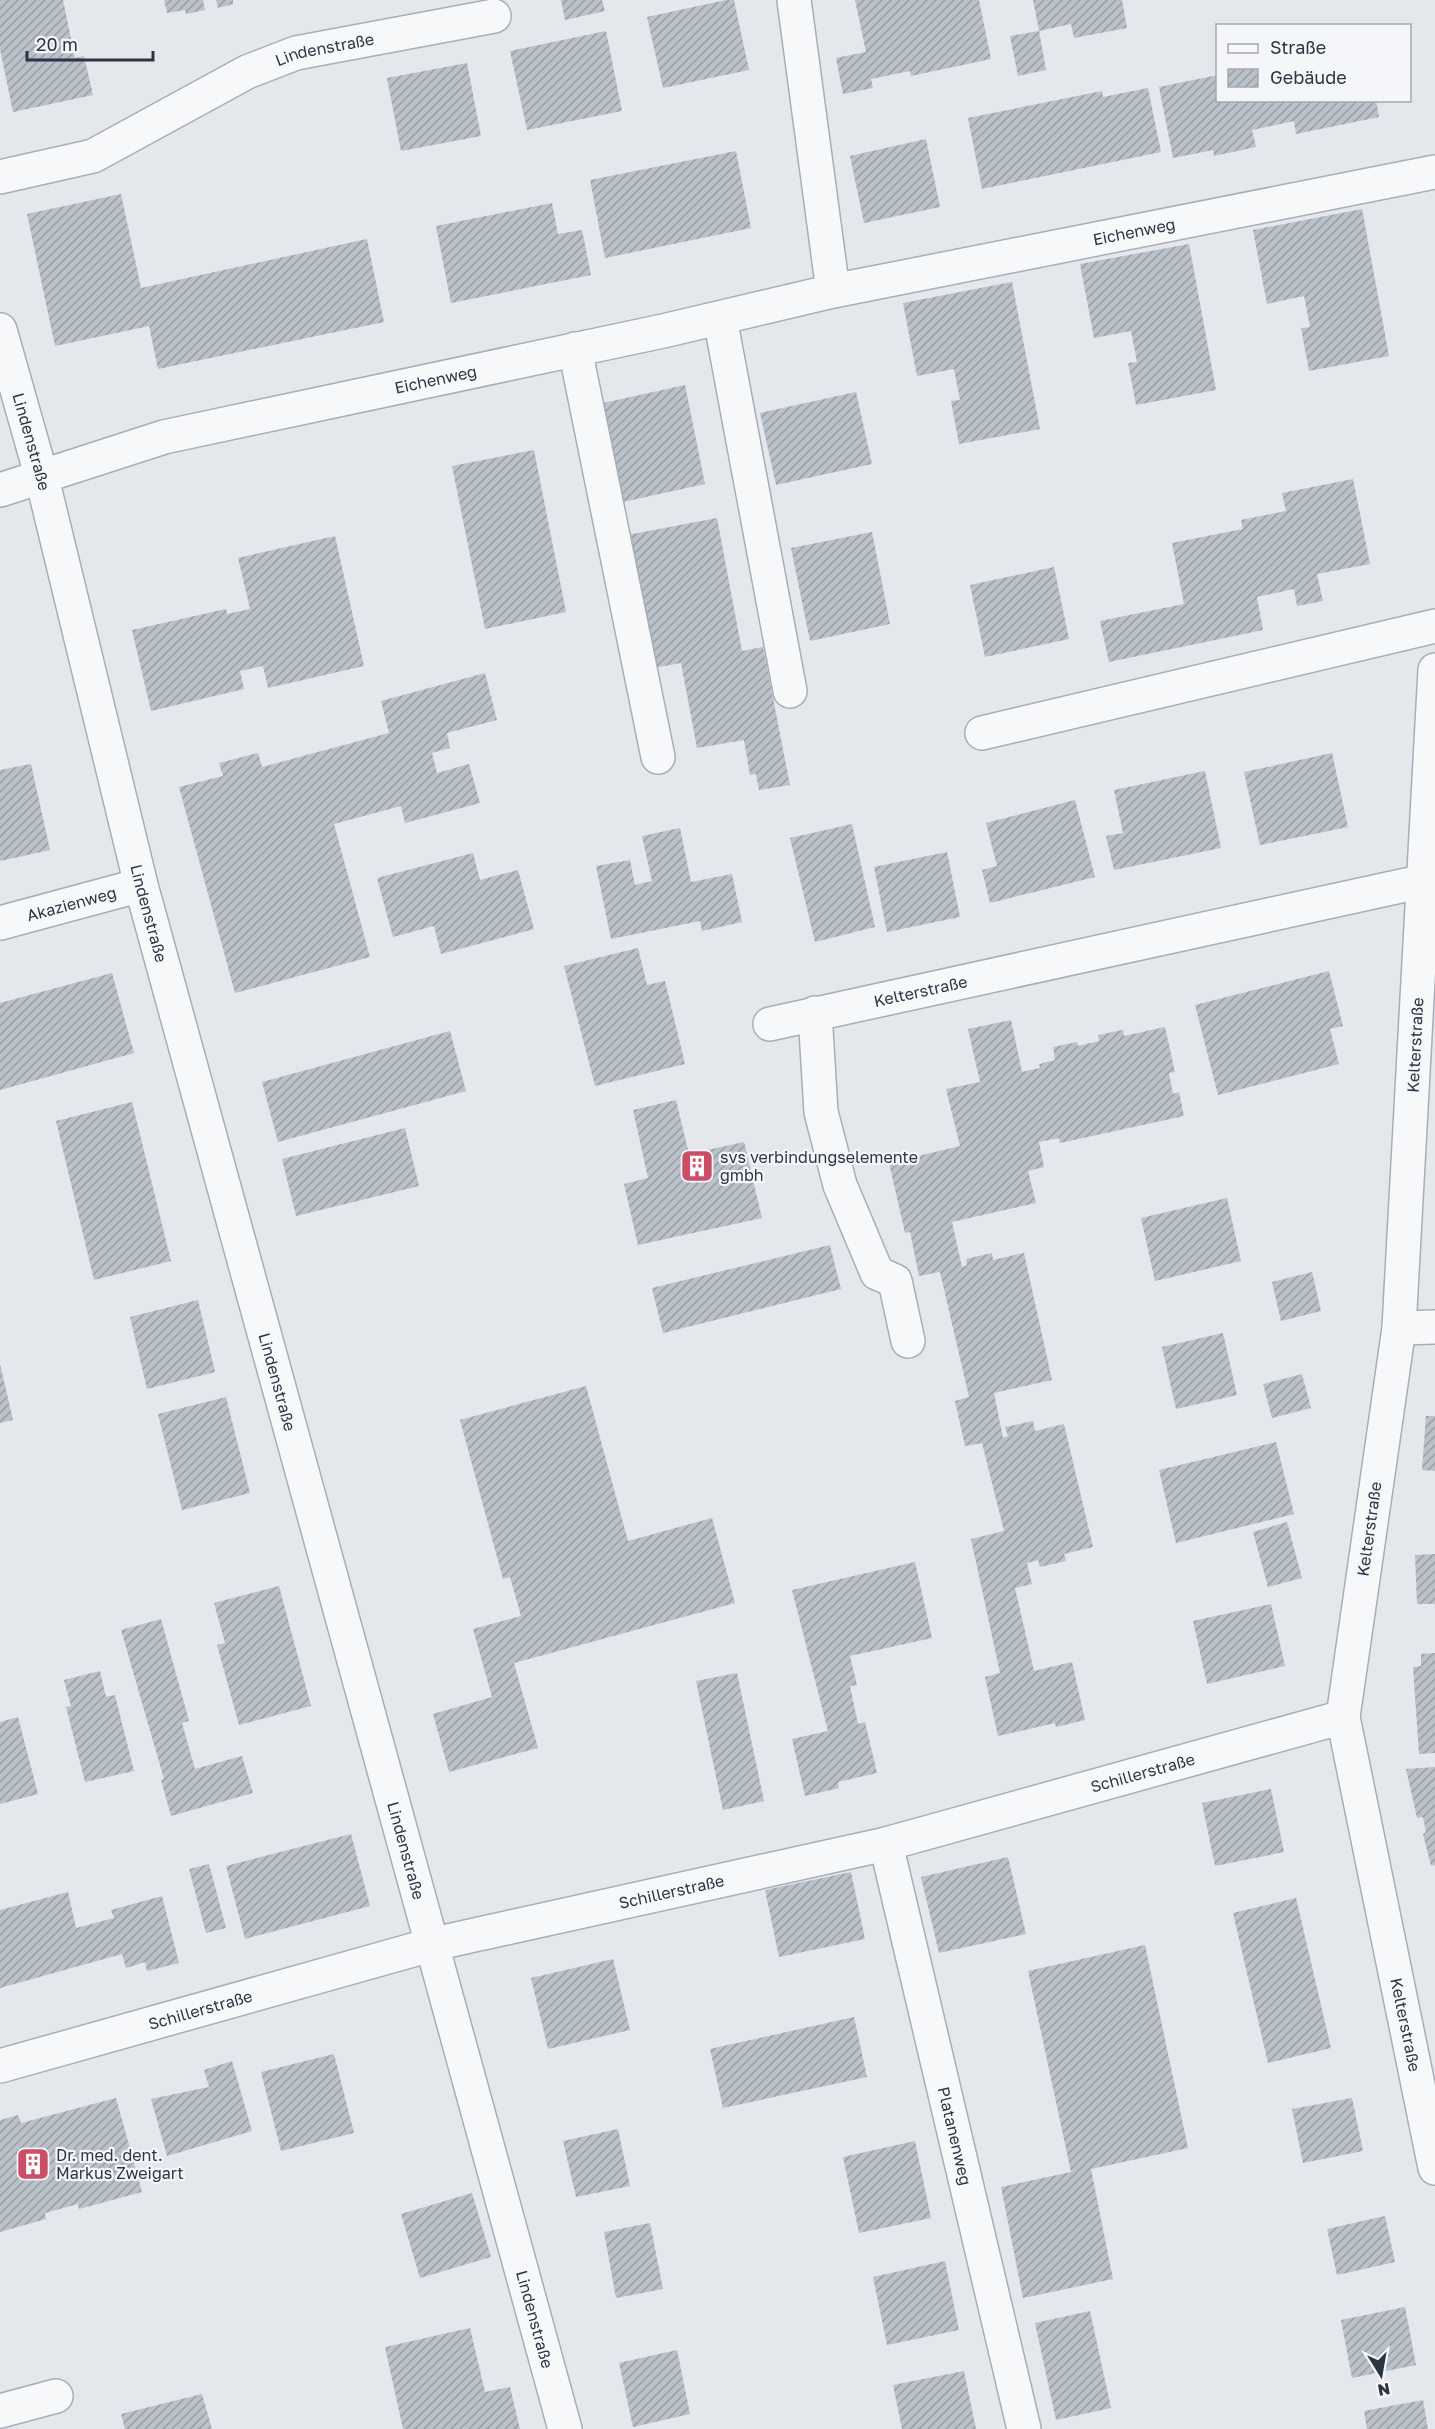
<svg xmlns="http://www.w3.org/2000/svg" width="1435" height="2429" font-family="'Golos Text',sans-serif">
  <defs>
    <pattern id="building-hatch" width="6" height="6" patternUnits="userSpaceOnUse" patternTransform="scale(1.5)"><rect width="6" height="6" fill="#bbc1c9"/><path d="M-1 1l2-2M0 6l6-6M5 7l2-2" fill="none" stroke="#989ea5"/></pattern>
  </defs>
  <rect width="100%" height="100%" fill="#e4e7eb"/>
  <path fill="url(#building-hatch)" d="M0 0H63L75 58 84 56 93 95 13 112 0 49Z
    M164 0H203L205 10 186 14 185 10 167 13Z
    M216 0H233V4L218 8Z
    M561 0H602L605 11 565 20Z
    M726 0H734L749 70 663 88 647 17Z
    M855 0H979L991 59 911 76 910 71 871 79 873 88 843 94 836 58 866 52Z
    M1033 0H1122L1127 28 1074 38 1071 24 1039 31Z
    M606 31 622 111 527 130 510 51Z
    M1039 31 1046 70 1018 76 1010 36Z
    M467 63 481 136 401 151 387 78Z
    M1218 75V100H1376L1379 117 1296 134 1294 121 1252 130 1256 147 1214 156 1213 150 1173 158 1159 87Z
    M1148 88 1161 152 982 189 968 118 1102 91 1103 97Z
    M926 139 940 207 864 223 850 156Z
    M736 151 751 228 605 258 590 180Z
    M121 194 141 288 367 239 384 322 158 369 149 326 55 346 27 214Z
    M552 203 558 234 582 230 591 275 451 303 436 226Z
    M1362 209 1389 356 1309 371 1301 328 1310 327 1304 296 1267 304 1253 230Z
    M1189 244 1216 390 1136 405 1128 363 1137 362 1131 331 1094 338 1080 264Z
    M1012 282 1040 429 959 444 951 401 960 400 954 369 917 376 903 303Z
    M685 385 705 484 623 502 603 403Z
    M856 392 872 464 776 485 760 413Z
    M534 450 566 612 485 629 452 466Z
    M1353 479 1370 564 1317 574 1323 601 1297 606 1294 589 1257 597 1263 630 1109 662 1100 621 1184 604 1172 543 1243 529 1241 520 1286 511 1282 493Z
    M717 518 742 651 763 647 790 785 759 790 756 774 750 775 744 740 697 748 681 663 647 669 622 536Z
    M872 532 890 624 810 641 791 548Z
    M335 536 364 666 268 688 263 666 240 671 244 689 151 711 132 630 226 609 227 614 250 609 238 558Z
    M1054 567 1069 639 985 657 970 585Z
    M485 673 497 720 447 733 450 748 432 753 437 773 469 764 480 803 405 823 401 806 334 824 370 957 235 993 179 787 223 776 219 763 258 753 262 767 389 733 381 701Z
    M1332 753 1348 827 1260 845 1244 772Z
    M31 764 50 850 0 861V770Z
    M1205 771 1221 848 1114 870 1106 836 1123 833 1114 790Z
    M1075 800 1095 877 990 903 982 870 997 866 986 823Z
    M852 824 875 927 815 942 790 838Z
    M680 828 691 882 732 874 742 922 702 931 700 921 611 939 596 866 630 860 635 885 652 881 642 836Z
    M947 852 960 917 887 932 874 867Z
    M473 853 480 880 518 870 534 929 441 954 434 926 393 937 377 878Z
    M638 948 647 985 665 981 685 1064 595 1086 564 966Z
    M1329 971 1343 1026 1330 1029 1339 1064 1218 1095 1195 1005Z
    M112 973 134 1053 0 1090V1003Z
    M1011 1020 1022 1072 1040 1068 1039 1064 1055 1060 1053 1047 1077 1042 1078 1046 1099 1041 1098 1035 1123 1030 1124 1036 1165 1027 1175 1072 1169 1073 1173 1094 1179 1092 1184 1116 1060 1143 1059 1138 1039 1142 1044 1167 1028 1171 1036 1203 952 1222 962 1267 967 1265 966 1259 992 1253 993 1260 1024 1253 1052 1380 994 1393 1003 1438 1008 1436 1005 1427 1033 1421 1035 1431 1064 1424 1093 1547 1064 1554 1066 1561 1040 1567 1038 1560 1027 1563 1032 1584 1015 1588 1034 1671 1072 1662 1085 1720 1056 1727 1055 1723 998 1736 985 1677 1000 1673 971 1539 1004 1531 982 1443 965 1446 955 1401 969 1397 940 1272 919 1276 910 1232 905 1233 889 1163 960 1146 946 1089 980 1082 968 1029Z
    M450 1031 466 1091 278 1142 262 1082Z
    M676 1100 689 1154 744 1142 762 1218 638 1245 624 1184 648 1178 633 1110Z
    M132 1102 171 1261 94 1280 56 1121Z
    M405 1128 419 1186 296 1216 282 1159Z
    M1227 1198 1241 1261 1155 1281 1141 1218Z
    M830 1245 841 1289 663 1333 652 1288Z
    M1312 1272 1321 1311 1281 1321 1272 1282Z
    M198 1300 215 1372 147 1389 130 1317Z
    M1223 1333 1237 1395 1176 1409 1162 1347Z
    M0 1364 13 1420 0 1423Z
    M1302 1374 1311 1408 1272 1418 1263 1384Z
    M586 1386 628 1541 712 1518 735 1603 514 1663 538 1748 449 1772 433 1714 492 1697 473 1629 521 1616 510 1577 503 1579 460 1420Z
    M226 1397 250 1493 182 1510 158 1414Z
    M1426 1416H1435V1471L1422 1470Z
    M1276 1442 1294 1514 1176 1543 1159 1470Z
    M1287 1522 1302 1578 1268 1587 1253 1532Z
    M1435 1554V1604H1417L1415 1555Z
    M915 1562 932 1638 850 1656 857 1685 850 1686 858 1724 865 1722 877 1773 838 1782 839 1788 805 1796 792 1739 828 1731 792 1590Z
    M279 1586 311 1706 239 1725 217 1645 225 1643 214 1603Z
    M1271 1604 1285 1666 1207 1684 1193 1621Z
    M161 1619 189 1721 182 1723 195 1769 242 1756 253 1793 171 1816 161 1780 164 1779 121 1630Z
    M1435 1653V1753L1419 1754 1413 1667 1421 1666V1654Z
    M100 1671 106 1697 115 1695 134 1771 85 1782 66 1707 71 1706 64 1680Z
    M737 1673 764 1801 723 1810 696 1681Z
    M18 1717 38 1794 0 1804V1722Z
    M1435 1767V1865L1431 1866 1423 1834 1426 1832 1423 1817 1417 1818 1406 1769Z
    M1271 1789 1284 1852 1215 1866 1202 1803Z
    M351 1834 370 1906 245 1939 226 1866Z
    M1008 1857 1026 1934 939 1953 921 1877Z
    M209 1864 226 1928 206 1933 189 1869Z
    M851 1872 865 1939 779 1957 765 1890Z
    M68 1892 76 1928 114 1918 111 1910 162 1896 179 1963 147 1971 145 1962 126 1968 122 1954 0 1988V1910Z
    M1296 1898 1331 2048 1268 2063 1233 1913Z
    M1145 1945 1188 2148 1091 2169 1113 2279 1023 2298 1001 2187 1071 2172 1028 1971Z
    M613 1959 630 2030 548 2049 531 1978Z
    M854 2017 867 2077 723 2108 710 2049Z
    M334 2054 354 2133 281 2151 261 2072Z
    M232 2061 252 2131 167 2156 151 2099 209 2087 204 2070Z
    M116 2098 142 2192 79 2209 78 2204 45 2213 46 2219 0 2232V2120L18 2115 21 2123Z
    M1352 2098 1363 2151 1303 2163 1292 2109Z
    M618 2129 630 2186 576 2197 563 2141Z
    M915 2141 931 2218 859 2233 843 2157Z
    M472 2193 491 2257 420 2278 401 2214Z
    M1385 2216 1395 2262 1337 2275 1327 2229Z
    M650 2223 663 2289 616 2298 604 2232Z
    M945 2261 959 2330 887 2345 873 2277Z
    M1405 2307 1416 2365 1352 2378 1341 2320Z
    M1090 2311 1111 2408 1056 2420 1035 2323Z
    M470 2328 485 2392 510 2387 520 2429H403L385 2347Z
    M677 2350 690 2414 633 2427 619 2363Z
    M964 2371 976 2429H902L893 2385Z
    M202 2394 212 2429H125L121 2414Z
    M1423 2400 1428 2429H1367L1364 2411Z"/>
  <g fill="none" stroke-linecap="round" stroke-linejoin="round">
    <defs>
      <g id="minor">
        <path d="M794 0 833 291"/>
        <path id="s1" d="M0 177 93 156 247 72 296 53 494 16"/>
        <path d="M720 318 790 691"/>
        <path id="s2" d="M0 330 42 478 141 885 565 2429"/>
        <path d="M575 349 658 757"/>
        <path id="s3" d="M0 490 164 437 663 331 833 291 1435 172"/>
        <path id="s4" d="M1435 670 1399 1328 1343 1717 1435 2168"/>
        <path d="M982 733 1435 626"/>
        <path id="s5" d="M0 923 141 885"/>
        <path d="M815 1013 821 1112 840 1185 877 1273 895 1281 908 1341"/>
        <path id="s6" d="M770 1024 1424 881"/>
        <path d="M1399 1328 1435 1327"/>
        <path id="s7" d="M886 1844 1024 2429"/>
        <path id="s8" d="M0 2066 434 1944 886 1844 1343 1717"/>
        <path d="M0 2411 56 2396"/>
      </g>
    </defs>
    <use href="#minor" stroke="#a9aeb6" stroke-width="36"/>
    <use href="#minor" stroke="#f7f8fa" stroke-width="33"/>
  </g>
  <defs>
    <symbol id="building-square" viewBox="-11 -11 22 22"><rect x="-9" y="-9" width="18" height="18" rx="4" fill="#cc4e66" stroke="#f4f6f9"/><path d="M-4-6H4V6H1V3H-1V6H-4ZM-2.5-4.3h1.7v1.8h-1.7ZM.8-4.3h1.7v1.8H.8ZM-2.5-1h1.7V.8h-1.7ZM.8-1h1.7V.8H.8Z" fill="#fff"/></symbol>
  </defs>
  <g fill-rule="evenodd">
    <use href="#building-square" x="678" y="1147" width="38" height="38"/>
    <use href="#building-square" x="14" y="2145" width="38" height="38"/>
  </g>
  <g text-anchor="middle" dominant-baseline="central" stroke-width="4.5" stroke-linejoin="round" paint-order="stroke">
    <g font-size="16" fill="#2c3544" stroke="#f4f6f9">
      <text stroke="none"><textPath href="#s1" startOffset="352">Lindenstraße</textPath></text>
      <text stroke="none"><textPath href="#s3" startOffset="1164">Eichenweg</textPath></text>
      <text stroke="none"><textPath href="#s3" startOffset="450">Eichenweg</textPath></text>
      <text stroke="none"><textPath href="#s2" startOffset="116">Lindenstraße</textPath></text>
      <text stroke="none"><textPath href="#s5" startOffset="74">Akazienweg</textPath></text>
      <text stroke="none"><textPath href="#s2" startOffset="602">Lindenstraße</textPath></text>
      <text stroke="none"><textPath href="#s6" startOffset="154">Kelterstraße</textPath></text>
      <text transform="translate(1415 1045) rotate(-87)">Kelterstraße</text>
      <text stroke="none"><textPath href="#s2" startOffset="1088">Lindenstraße</textPath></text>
      <text transform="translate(1369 1529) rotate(-82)">Kelterstraße</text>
      <text stroke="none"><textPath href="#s8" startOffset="1180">Schillerstraße</textPath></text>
      <text stroke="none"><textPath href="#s2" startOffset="1574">Lindenstraße</textPath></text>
      <text stroke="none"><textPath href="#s8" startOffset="694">Schillerstraße</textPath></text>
      <text stroke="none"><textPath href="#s8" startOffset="208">Schillerstraße</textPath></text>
      <text stroke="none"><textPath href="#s4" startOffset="1366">Kelterstraße</textPath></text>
      <text stroke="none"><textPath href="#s7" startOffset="300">Platanenweg</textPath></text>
      <text stroke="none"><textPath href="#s2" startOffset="2060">Lindenstraße</textPath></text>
    </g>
    <g font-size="16" fill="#2c3544" stroke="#f4f6f9" text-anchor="start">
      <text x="720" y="1157">svs verbindungselemente<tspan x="720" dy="18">gmbh</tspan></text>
      <text x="56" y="2155">Dr. med. dent.<tspan x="56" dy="18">Markus Zweigart</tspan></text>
    </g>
  </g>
  <rect x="1216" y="24" width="195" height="78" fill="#f4f6f9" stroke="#a4a9b1" stroke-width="1.5"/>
  <rect x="1228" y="44" width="30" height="9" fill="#f7f8fa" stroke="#a4a9b1" stroke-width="1.5"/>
  <text x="1270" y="54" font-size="18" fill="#2c3544">Straße</text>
  <rect x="1228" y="69" width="30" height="18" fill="url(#building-hatch)" stroke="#a4a9b1" stroke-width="1.5"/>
  <text x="1270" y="84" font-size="18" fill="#2c3544">Gebäude</text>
  <g transform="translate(1381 2375) rotate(169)" stroke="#f4f6f9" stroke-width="4.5" paint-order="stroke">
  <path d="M0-4.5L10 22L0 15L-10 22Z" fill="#2c3544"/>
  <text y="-9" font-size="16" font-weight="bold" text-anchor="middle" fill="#2c3544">N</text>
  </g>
  <path d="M27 51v9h126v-9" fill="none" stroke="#2c3544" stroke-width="3"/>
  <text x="36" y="51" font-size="18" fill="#2c3544" stroke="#f4f6f9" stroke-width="4.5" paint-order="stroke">20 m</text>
</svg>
